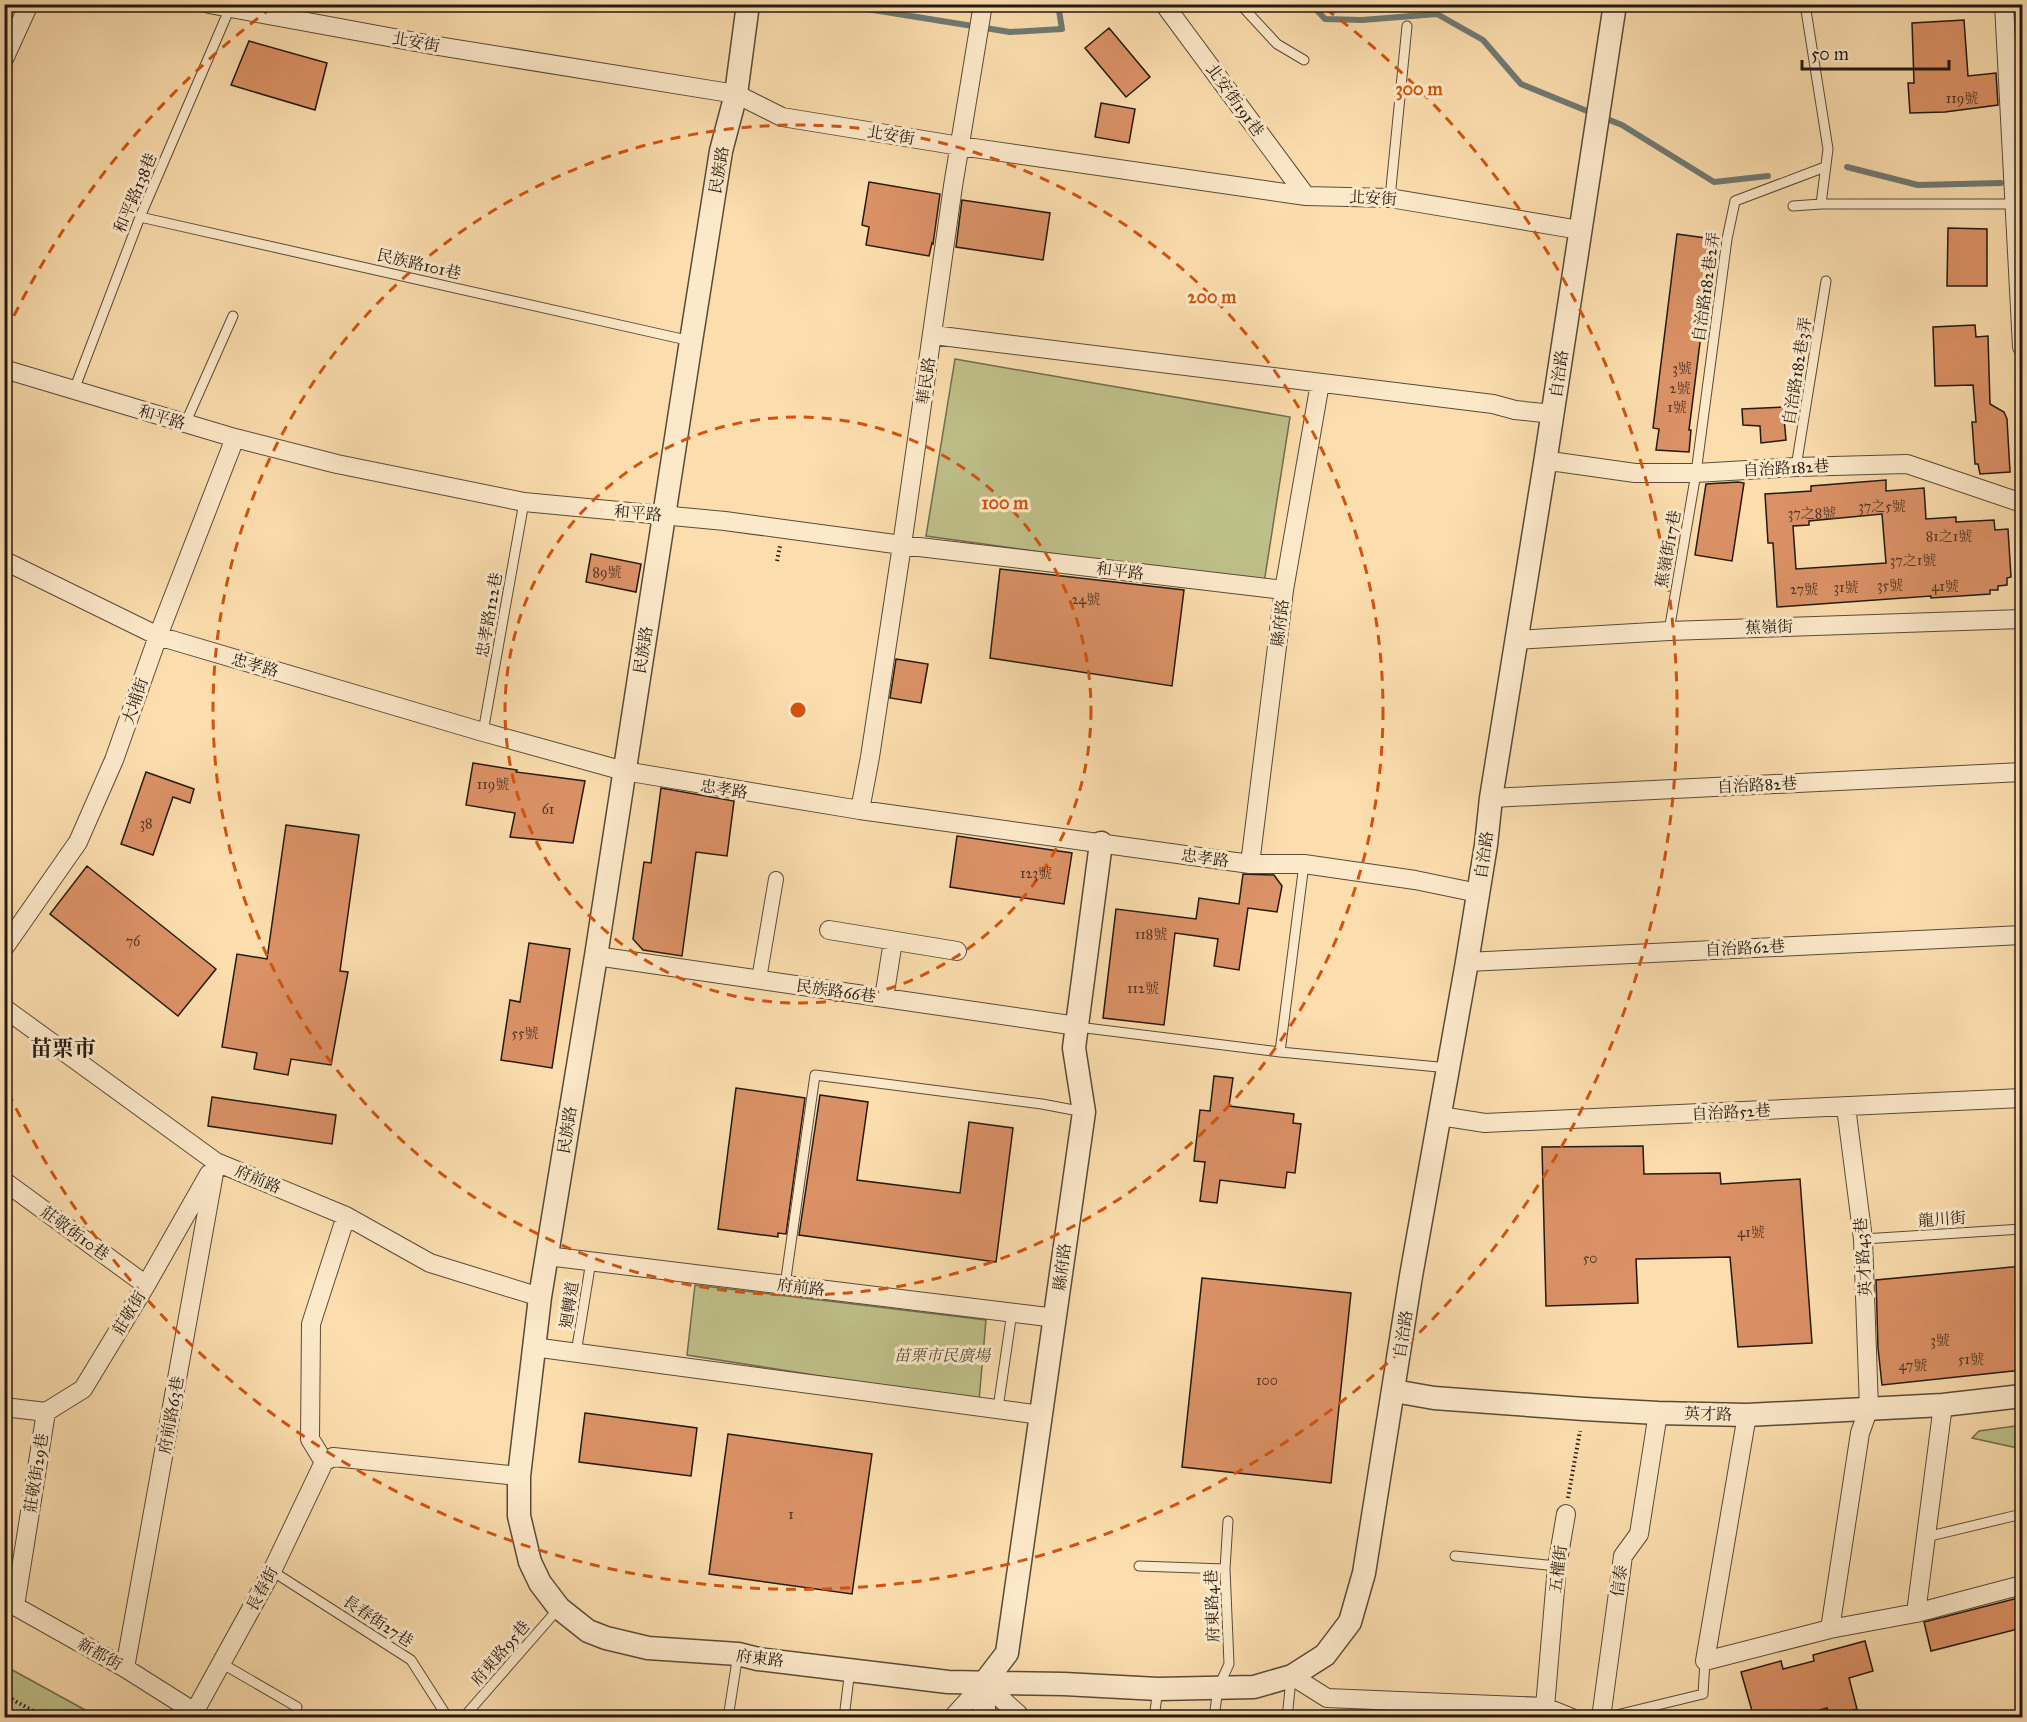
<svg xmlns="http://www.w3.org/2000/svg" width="2027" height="1722" font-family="'IM FELL Great Primer','Noto Serif TC',serif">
  <rect width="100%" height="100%" fill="#fbddae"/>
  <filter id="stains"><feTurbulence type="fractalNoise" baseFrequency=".00333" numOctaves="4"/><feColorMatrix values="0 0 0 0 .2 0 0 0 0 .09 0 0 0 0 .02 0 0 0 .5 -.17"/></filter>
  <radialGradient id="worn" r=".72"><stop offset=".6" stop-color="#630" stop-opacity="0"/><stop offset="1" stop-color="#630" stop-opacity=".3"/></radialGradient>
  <path fill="#bfc08a" stroke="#726c4e" stroke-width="1.5" d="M955 359 1290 417 1264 583 926 536Z
    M695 1285 986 1320 979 1401 687 1355Z
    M2022 1425V1449L1972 1438 1979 1431Z
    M5 1666 98 1717H5Z"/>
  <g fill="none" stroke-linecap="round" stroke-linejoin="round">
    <path stroke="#707a74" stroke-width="6" d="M1311 4 1325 19 1362 20 1437 14 1483 40 1521 84 1592 113
      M842 5 1010 32 1062 29 1058 4
      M1602 117 1622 125 1714 182 1768 176
      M1847 167 1918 185 2001 183"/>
  </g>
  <path fill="#db9166" stroke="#241912" stroke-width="1.5" fill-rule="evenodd" d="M1964 20 1968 76 1996 73 1998 105 1945 112 1910 113 1908 83H1914L1912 23Z
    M1109 28 1150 77 1126 97 1085 48Z
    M249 41 327 63 315 110 231 85Z
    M1101 103 1135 109 1129 143 1095 137Z
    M869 182 940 194 933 244 932 243 929 256 866 245 869 227 862 225Z
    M962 200 1050 213 1043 260 956 247Z
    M1948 228 1987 229V286H1947Z
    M1677 234 1713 239 1689 430H1691L1689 452 1656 450 1659 429 1653 428Z
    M1975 325 1976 337 1988 336 1990 404 2004 412 2007 419 2010 472 1980 474 1978 464H1975L1972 422H1976L1973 385 1935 386 1933 327Z
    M1783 407 1786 440 1761 443 1760 426 1743 425 1742 409Z
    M1886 480V491L1924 488 1926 519 1956 517V522L1994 520 1995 530 2008 529 2011 577 2007 578V585L1998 586V590H1990V594L1931 598V596L1777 607 1773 543H1768L1765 494 1811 491V486ZM1882 514 1886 563 1796 569 1793 526 1809 525V521Z
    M1738 482 1744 483 1732 561 1695 555 1706 484Z
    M591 554 641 564 636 592 586 582Z
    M1000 569 1184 590 1172 686 990 658Z
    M896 659 928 664 921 703 890 698Z
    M473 763 517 770 516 772 585 781 573 843 510 837 515 813 466 805Z
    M146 772 194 789 190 803 173 797 153 855 121 844Z
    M661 788 734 801 727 856 696 852 682 956 643 950 633 939 644 862 651 863Z
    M286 825 359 835 340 971 348 972 331 1065 291 1059 288 1075 254 1069 257 1053 222 1047 237 954 267 959Z
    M957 836 1072 853 1064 904 950 887Z
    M87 866 216 969 178 1016 50 914Z
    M1243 874 1274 875 1282 886 1277 912 1248 908 1239 970 1214 966 1218 939 1175 933 1164 1025 1103 1018 1116 909 1196 919 1199 898 1239 904Z
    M529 943 570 949 552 1068 501 1060 510 1000 520 1002Z
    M1214 1076 1233 1078 1229 1106 1294 1114 1293 1123 1301 1124 1295 1173 1287 1172 1285 1188 1220 1180 1217 1203 1200 1201 1205 1162 1194 1161 1200 1110 1210 1111Z
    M736 1088 805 1098 786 1234 778 1233V1237L718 1229Z
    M820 1095 868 1102 857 1180 960 1193 969 1122 1013 1128 996 1262 799 1235Z
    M212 1097 336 1115 332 1144 208 1126Z
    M1643 1146 1644 1174 1720 1173 1721 1184 1800 1179 1812 1343 1738 1347 1730 1257 1636 1259 1638 1303 1546 1306 1542 1147Z
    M2022 1266V1370L1882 1385 1878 1348 1876 1280Z
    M1202 1278 1351 1293 1331 1483 1182 1467Z
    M585 1413 697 1428 691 1476 579 1462Z
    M728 1434 872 1454 852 1594 709 1574Z
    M2022 1597V1628L1931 1651 1924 1622Z
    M1865 1641 1873 1671 1849 1678 1857 1709 1829 1717 1827 1708 1791 1718H1754L1741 1672 1781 1661 1783 1669 1814 1661 1813 1655Z"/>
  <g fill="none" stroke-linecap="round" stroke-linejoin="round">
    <defs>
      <path id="service" d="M1240 4 1277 44 1304 60
        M1805 4 1828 149 1821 204
        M1409 7V4
        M1390 198 1407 26
        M1793 206 1821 204H2015
        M140 217 691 341
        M74 390 140 217 229 10
        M185 424 233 316
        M1796 467 1826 281
        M1669 631 1696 473 1727 239 1735 201 1825 167
        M483 732 524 502
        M1078 1027 1280 1052 1449 1068
        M1280 1052 1304 864
        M1863 1239 2022 1229
        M785 1285 815 1075 1042 1104 1084 1112
        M576 1353 591 1261
        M998 1408 1012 1312
        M1926 1537 2022 1514
        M1455 1556 1557 1566
        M1139 1566 1225 1569
        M272 1571 411 1660 448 1718
        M221 1663 297 1707
        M463 1718 559 1608
        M728 1718 738 1654
        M844 1718 850 1669
        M1154 1718 1158 1689
        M1214 1718 1218 1688 1229 1664 1225 1569 1228 1521
        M1287 1718 1291 1679
        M1604 1718 1703 1694 1705 1661"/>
      <path id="pedestrian" d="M759 979 776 879"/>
      <path id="minor" d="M209 4 432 45 736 94 782 117 960 146 1306 196 1390 198 1580 230
        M1164 4 1306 196
        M2004 4 2022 347
        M4 59 29 4
        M933 335 1493 404 1515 410 1553 414
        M4 369 235 438 337 464 524 502 725 521 902 545 1284 590
        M1545 463 1557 462 1635 473H1696L1796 467 1907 464 2022 503
        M4 571 9 563 158 636 483 732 624 771 860 810 1250 864H1304L1415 880 1478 893
        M1516 640 1669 631 2022 619
        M1491 798 2022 772
        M860 810 870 757 902 545 953 186 983 4
        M1250 864 1284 590 1320 383
        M829 930 957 951
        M4 948 78 842 114 760 158 636 235 438
        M596 956 1077 1026
        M1467 962 2022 935
        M884 998 893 941
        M4 1008 216 1162 346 1216 430 1263 540 1297
        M1440 1116 1485 1123 2022 1098
        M4 1181 146 1285
        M547 1256 1056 1318
        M533 1347 1041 1415
        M4 1407 46 1412 83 1389 146 1285 209 1174
        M1747 1415 1705 1661 1830 1629 1916 1613 2022 1585
        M324 1462 310 1439 311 1324 346 1216
        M4 1600 125 1668 193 1711
        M15 1606 46 1412
        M1916 1613 1943 1405
        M1830 1629 1860 1433 1869 1408 1863 1239 1846 1107
        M125 1668 216 1162
        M1292 1676 1327 1698 1545 1707 1572 1718
        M984 1683 1018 1714V1718
        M1545 1707 1557 1566 1566 1514
        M191 1718 272 1571 324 1462 333 1457 519 1476
        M952 1718 984 1683
        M1601 1718 1623 1556 1639 1534 1658 1413"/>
      <path id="tertiary" d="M748 4 736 94 721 151 691 341 596 956 540 1297 519 1476V1516L530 1562 540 1583 559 1608 588 1631 606 1638 648 1648 738 1654 758 1659 948 1682 1064 1684 1158 1689 1254 1687 1292 1676 1325 1655 1350 1622 1364 1573 1411 1276 1467 962 1486 845 1491 798 1545 463 1615 4
        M1394 1391 1434 1398 1584 1409 1658 1413 1747 1415 1943 1405 2022 1396
        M984 1683 1007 1653 1084 1112 1074 1048 1101 843
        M984 1683V1718"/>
    </defs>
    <use href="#service" stroke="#5a4a39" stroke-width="11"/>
    <use href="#pedestrian" stroke="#5a4a39" stroke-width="16"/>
    <use href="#minor" stroke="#5a4a39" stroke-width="20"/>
    <use href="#tertiary" stroke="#5a4a39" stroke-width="25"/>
    <path stroke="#241912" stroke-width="4" stroke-dasharray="1.5 3" stroke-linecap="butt" d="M777 561 780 546
      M1568 1498 1580 1431
      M4 1695 46 1718"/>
    <use href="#service" stroke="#fce9ca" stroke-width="9"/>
    <use href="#pedestrian" stroke="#fce9ca" stroke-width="14"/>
    <use href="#minor" stroke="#fce9ca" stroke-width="18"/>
    <use href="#tertiary" stroke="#fce9ca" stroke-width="22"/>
    <path stroke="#241912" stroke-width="4.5" stroke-dasharray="10 10" stroke-linecap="butt" d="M4 1714 10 1718"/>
  </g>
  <g fill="none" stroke="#d4530d" stroke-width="3" stroke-dasharray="10 8">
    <circle cx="798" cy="710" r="293"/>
    <circle cx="798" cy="710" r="585"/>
    <path d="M6 332A878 878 0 0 1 270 9M1326 9A878 878 0 1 1 6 1088"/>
  </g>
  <g text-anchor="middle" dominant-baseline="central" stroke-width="6" stroke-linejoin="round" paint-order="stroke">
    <g font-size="14" fill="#523727">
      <text x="1962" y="98">119號</text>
      <text x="1682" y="368">3號</text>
      <text x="1680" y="388">2號</text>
      <text x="1677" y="407">1號</text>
      <text x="1882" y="506">37之5號</text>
      <text x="1812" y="513">37之8號</text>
      <text x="1949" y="536">81之1號</text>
      <text x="1913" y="560">37之1號</text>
      <text x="607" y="572">89號</text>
      <text x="1890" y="585">35號</text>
      <text x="1945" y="586">41號</text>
      <text x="1846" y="587">31號</text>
      <text x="1804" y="589">27號</text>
      <text x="1086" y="599">24號</text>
      <text x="493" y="784">119號</text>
      <text x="548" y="809">61</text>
      <text x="146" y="823">38</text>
      <text x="1036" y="873">123號</text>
      <text x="1151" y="934">118號</text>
      <text x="133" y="941">76</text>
      <text x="1143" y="988">112號</text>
      <text x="525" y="1033">55號</text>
      <text x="1751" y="1232">41號</text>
      <text x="1590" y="1258">50</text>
      <text x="1940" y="1340">3號</text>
      <text x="1971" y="1359">51號</text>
      <text x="1913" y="1365">47號</text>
      <text x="1267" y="1380">100</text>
      <text x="791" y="1514">1</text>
    </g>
    <g font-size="16" fill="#241912" stroke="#fce9ca">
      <text transform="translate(416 42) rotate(10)">北安街</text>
      <text transform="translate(1235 100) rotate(54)">北安街191巷</text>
      <text transform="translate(891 135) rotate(9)">北安街</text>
      <text transform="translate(719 170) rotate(-80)">民族路</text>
      <text transform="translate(135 193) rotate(-67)">和平路138巷</text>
      <text transform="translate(1373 198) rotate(3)">北安街</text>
      <text transform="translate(419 264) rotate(13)">民族路101巷</text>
      <text transform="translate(1706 287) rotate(-82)">自治路182巷2弄</text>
      <text transform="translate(1797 371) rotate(-81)">自治路182巷3弄</text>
      <text transform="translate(1559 374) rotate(-82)">自治路</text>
      <text transform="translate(926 381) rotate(-82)">華民路</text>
      <text transform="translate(162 417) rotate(17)">和平路</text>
      <text transform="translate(1786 468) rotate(-3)">自治路182巷</text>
      <text transform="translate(638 513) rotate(5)">和平路</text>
      <text transform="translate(1668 549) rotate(-80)">蕉嶺街17巷</text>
      <text transform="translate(1120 571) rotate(7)">和平路</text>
      <text transform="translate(489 615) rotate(-80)">忠孝路122巷</text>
      <text transform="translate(1280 623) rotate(-83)">縣府路</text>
      <text transform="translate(1769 627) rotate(-2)">蕉嶺街</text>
      <text transform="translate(643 650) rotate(-81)">民族路</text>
      <text transform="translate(255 665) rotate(16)">忠孝路</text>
      <text transform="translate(135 701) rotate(-71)">大埔街</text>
      <text transform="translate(1757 785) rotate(-3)">自治路82巷</text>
      <text transform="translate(724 789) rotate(9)">忠孝路</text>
      <text transform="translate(1484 855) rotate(-82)">自治路</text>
      <text transform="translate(1205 858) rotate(8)">忠孝路</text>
      <text transform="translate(1745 948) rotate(-3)">自治路62巷</text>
      <text transform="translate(836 991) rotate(8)">民族路66巷</text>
      <text transform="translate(1731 1112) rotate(-3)">自治路52巷</text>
      <text transform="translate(567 1130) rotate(-81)">民族路</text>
      <text transform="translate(258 1179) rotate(23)">府前路</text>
      <text transform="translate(1942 1219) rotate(-4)">龍川街</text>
      <text transform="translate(75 1233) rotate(36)">莊敬街10巷</text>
      <text transform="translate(1863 1257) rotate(-94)">英才路43巷</text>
      <text transform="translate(1062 1267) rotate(-83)">縣府路</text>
      <text transform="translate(801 1287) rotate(7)">府前路</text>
      <text transform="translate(569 1305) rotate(-81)">迴轉道</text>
      <text transform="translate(129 1313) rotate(-59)">莊敬街</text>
      <text transform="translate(1403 1334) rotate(-81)">自治路</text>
      <text transform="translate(1708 1414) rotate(1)">英才路</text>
      <text transform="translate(171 1415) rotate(-80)">府前路63巷</text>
      <text transform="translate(36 1473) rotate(-81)">莊敬街29巷</text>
      <text transform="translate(1558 1569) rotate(-83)">五權街</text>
      <text transform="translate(1619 1581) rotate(-82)">信泰</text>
      <text transform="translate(262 1589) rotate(-62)">長春街</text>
      <text transform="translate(1212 1606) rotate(-92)">府東路4巷</text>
      <text transform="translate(378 1621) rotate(33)">長春街27巷</text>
      <text transform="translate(500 1653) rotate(-49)">府東路95巷</text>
      <text transform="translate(100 1654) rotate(29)">新都街</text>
      <text transform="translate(760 1658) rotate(7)">府東路</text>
    </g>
    <g font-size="16" font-style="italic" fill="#524b36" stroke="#fce9ca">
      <text x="942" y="1355">苗栗市民廣場</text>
    </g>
    <g font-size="22" font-weight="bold" fill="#241912" stroke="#fce9ca">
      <text x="63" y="1048">苗栗市</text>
    </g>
  </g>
  <circle cx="798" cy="710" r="9" fill="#d4530d" stroke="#fce9ca" stroke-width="3"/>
  <g font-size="18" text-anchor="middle" font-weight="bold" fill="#d4530d" stroke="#fce9ca" stroke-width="6" stroke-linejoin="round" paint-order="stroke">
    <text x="1419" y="95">300 m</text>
    <text x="1212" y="303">200 m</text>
    <text x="1005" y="509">100 m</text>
  </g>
  <rect width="2027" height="1722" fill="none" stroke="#fbddae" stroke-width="24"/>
  <rect x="6" y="6" width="2015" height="1710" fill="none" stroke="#241912" stroke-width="3"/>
  <rect x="12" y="12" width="2003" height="1698" fill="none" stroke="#241912" stroke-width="1.5"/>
  <path d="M1802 60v9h147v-9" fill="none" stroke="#241912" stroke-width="3"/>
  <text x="1811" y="60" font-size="18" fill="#241912" stroke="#fce9ca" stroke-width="4.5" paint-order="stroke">50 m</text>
  <rect width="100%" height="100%" filter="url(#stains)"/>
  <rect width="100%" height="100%" fill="url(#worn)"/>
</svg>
